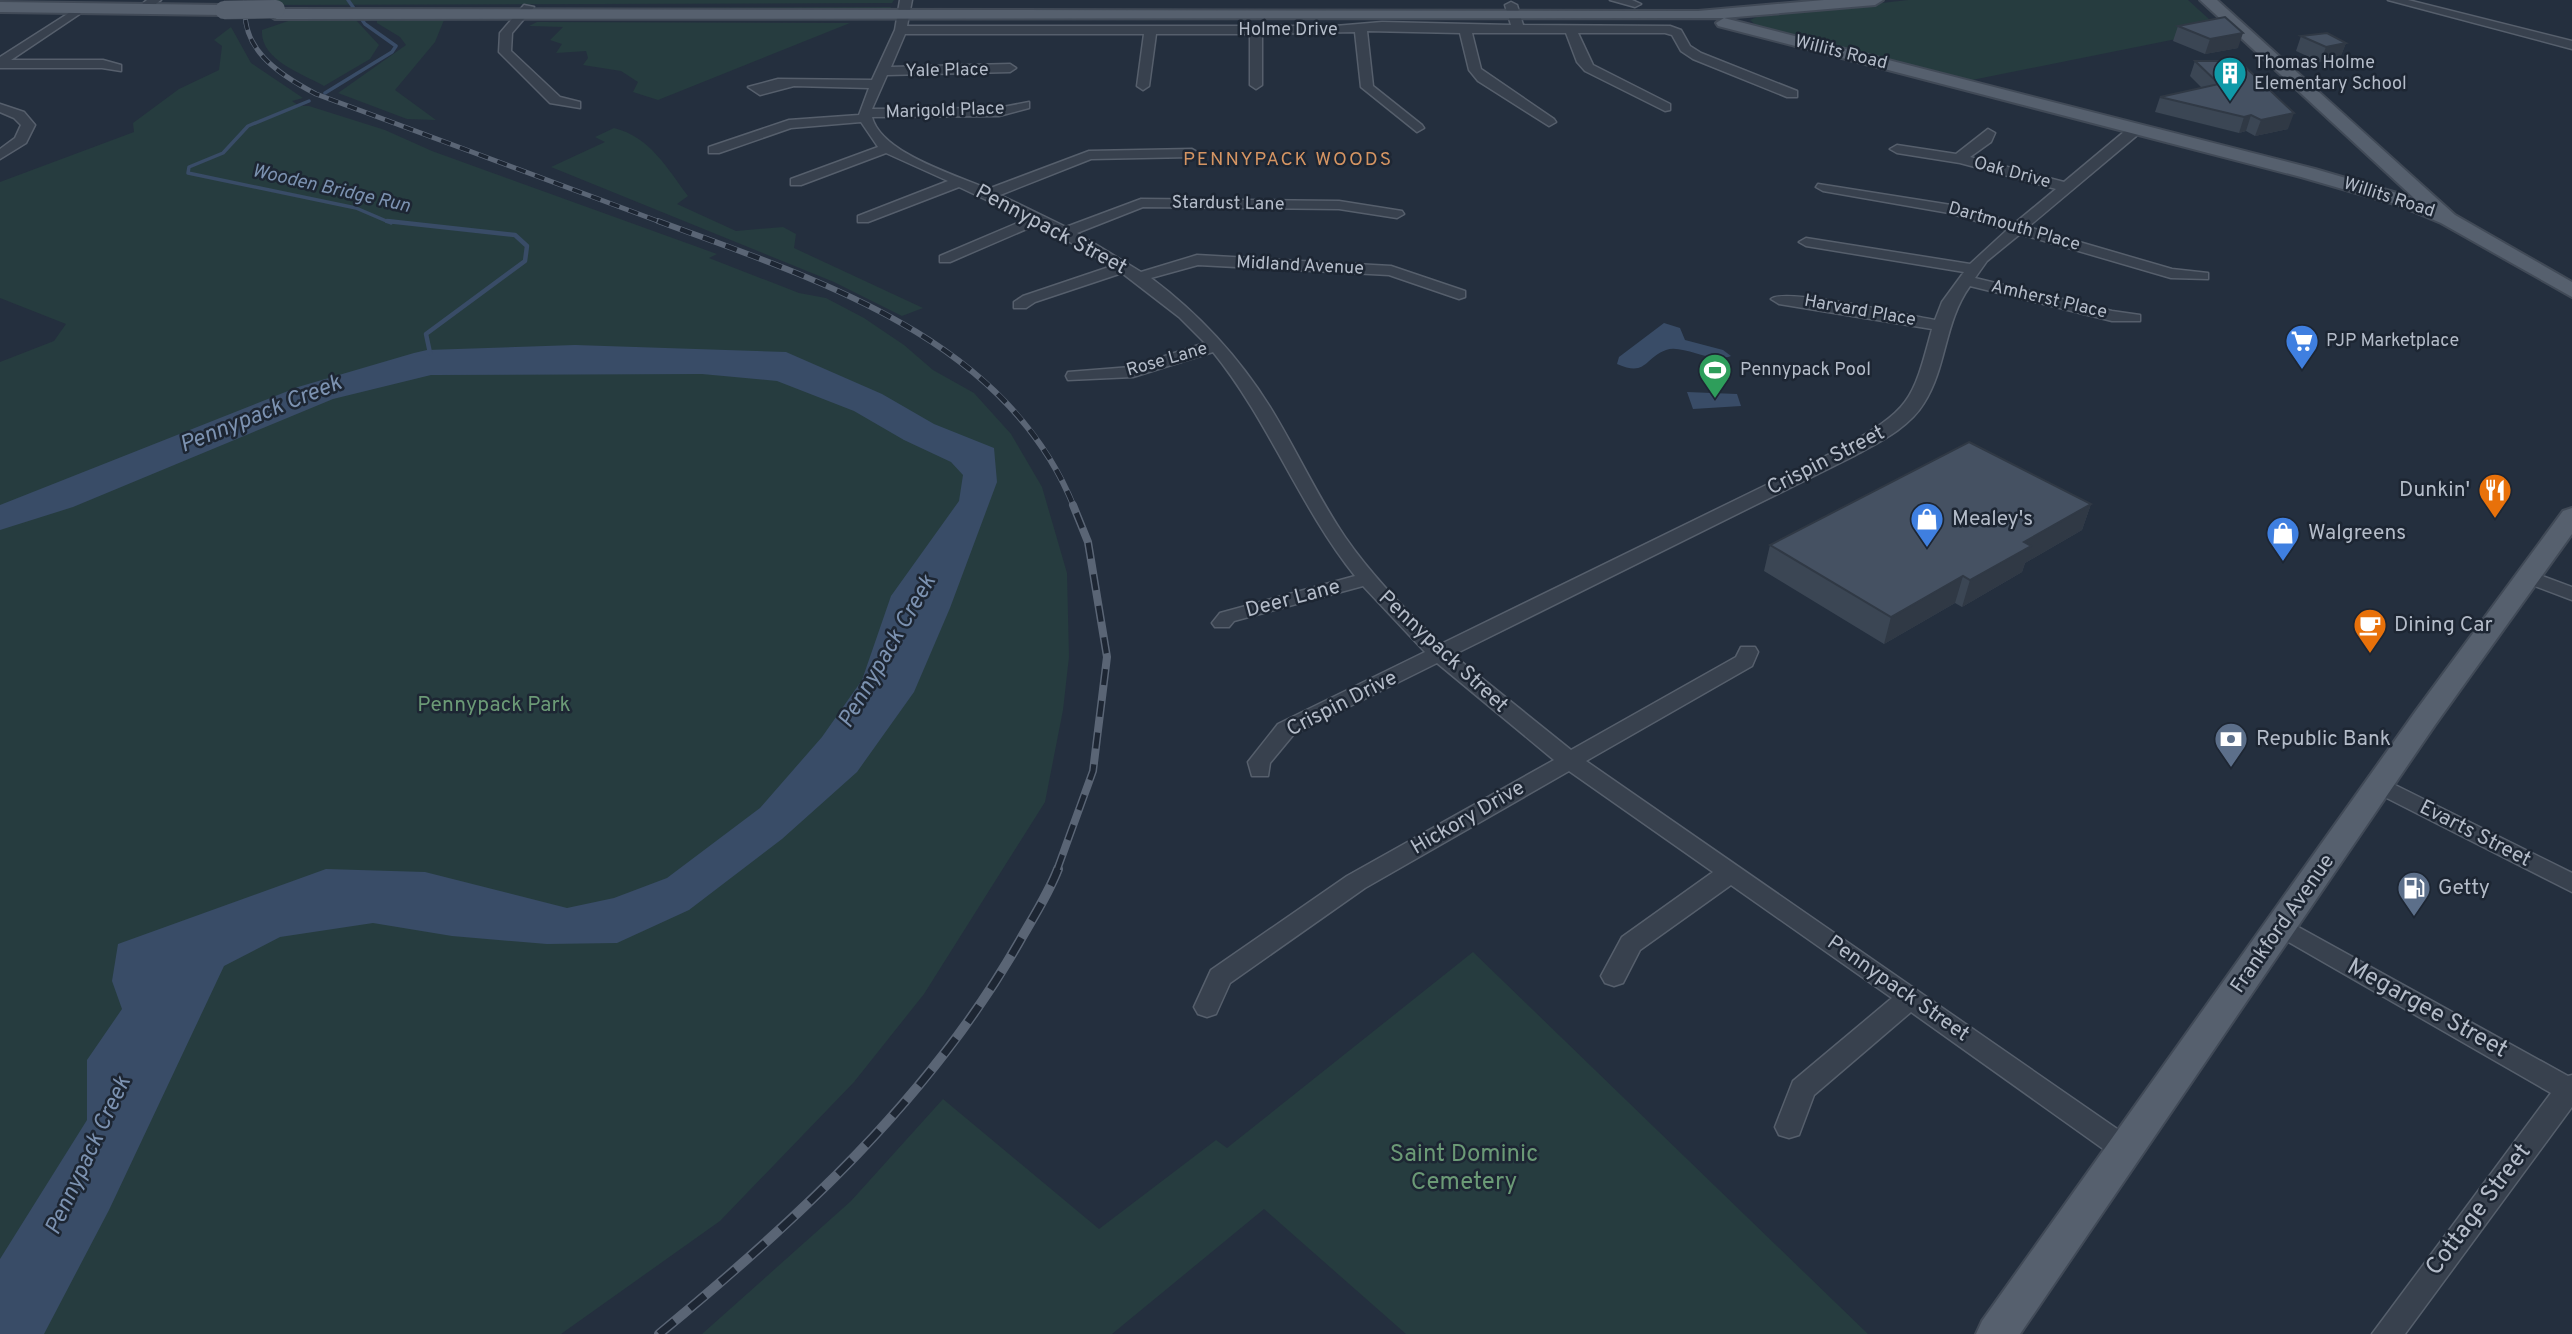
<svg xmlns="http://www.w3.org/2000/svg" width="2572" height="1334" font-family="Overpass,sans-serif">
  <rect width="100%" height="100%" fill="#242f3e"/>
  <path fill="#263c3f" d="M256 0H894L892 3 252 5Z
    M1908 0H2188L2221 30 1972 80 1757 26 1750 20 1757 17Z
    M891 7 890 15 583 9 613 8Z
    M355 19 379 45 370 59 324 86C301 73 260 60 262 30L291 20Z
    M377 19 444 20 435 42 395 90 436 120 407 119 338 93 406 45 400 37 377 23Z
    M537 22 850 23 658 100 633 92 638 82 621 71 583 65 588 58 586 51 556 53 562 44 550 40 563 27 529 26Z
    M231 27 251 63 303 98 292 101 299 106H309L385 130 432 151 717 254 709 258 799 293 826 298 864 318 904 345 933 370 974 393 1011 434 1042 487 1067 573 1069 657 1063 710 1045 802 924 994 854 1082 720 1221 561 1334H0V362L54 341 66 324 0 298V182L134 132 133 123 179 89 219 70 222 46 214 40Z
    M614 128C650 137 667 168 688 196L677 204 736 231 783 227 796 234 794 248 923 308 902 316 834 282 551 167 605 142 595 137Z
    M1473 952 1868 1334H1406L1264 1209 1112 1334H702L851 1201 943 1099 1099 1229 1216 1140 1227 1148Z"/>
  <path fill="#394c67" d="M1664 323 1680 328 1685 340 1723 350 1731 356C1710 364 1683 344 1666 350 1644 358 1647 377 1617 364L1619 357Z
    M575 345 786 352 882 394 934 424 994 448 997 482 950 608 914 692 857 772 782 839 689 910 617 943 547 944 452 936 373 923 280 937 224 966 109 1210 44 1334H0V1259L87 1120V1060L122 1009 112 981 118 944 326 869 425 872 567 908 614 898 667 878 760 808 822 737 862 680 891 596 959 501 963 475 951 462 904 440 854 411 777 381 702 374 431 375 333 399 73 507 0 530V505L298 387 414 353 427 350Z
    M1687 392 1737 394 1741 406 1693 409Z"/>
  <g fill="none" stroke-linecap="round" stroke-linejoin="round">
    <path stroke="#394c67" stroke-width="3.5" d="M325 93 392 52 396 46 365 24 348 0
      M309 101 248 126 223 153 189 167 188 173 356 208 391 223"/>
    <path stroke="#394c67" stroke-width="4.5" d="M387 221 515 235 527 246 525 261 426 334 430 353"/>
    <defs>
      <path id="minor" d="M147 0H161L149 9H141V5Z
        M900 0H912L907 26H1335L1382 22 1511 25 1505 5 1511 2 1517 5 1523 25 1670 26 1681 30 1690 46 1701 53 1797 91V97H1787L1693 59 1681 51 1672 35 1665 33H1578L1593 65 1670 104V110L1665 111 1585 71 1577 62 1566 33H1472L1481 69 1554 119 1556 122 1549 126 1478 81 1469 70 1460 33 1367 31 1373 86 1422 125 1424 128 1417 132 1361 87 1355 32 1262 34V85L1256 89 1250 85V34H1156L1149 86 1143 90 1137 86 1144 34H905L891 67 1010 64 1016 68 1010 72 887 75 872 109 998 108 1029 102V108L999 116 872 117C881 153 956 175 988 189L1089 151 1192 149 1199 153 1192 157 1091 159 1000 195 1066 227 1141 199 1339 201 1402 211 1404 214 1397 218 1339 209 1143 207 1077 233 1141 272 1197 255 1391 266 1465 291V297L1459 299 1389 275 1198 265 1151 278C1199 314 1238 356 1270 407 1296 449 1317 496 1345 537 1372 576 1406 611 1441 644L1842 448C1910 409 1912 404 1932 329L1779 304 1771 299C1783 287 1911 316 1935 320L1942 302 1964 272 1806 246 1799 242 1806 238 1970 264 2007 230 1949 213 1823 191 1816 187 1818 184 1951 205 2015 223 2056 189 1960 163 1897 153 1890 149 1897 145 1956 154 1988 129 1995 133 1991 142 1970 157 2064 182 2131 126H2141V132L2028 227 2172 269 2208 273V279L2171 278 2020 234 1987 261 1975 278 2112 311 2140 315V321H2112L1970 286C1944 322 1947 367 1924 403 1909 428 1879 442 1854 456L1453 655 1571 750 1736 657 1741 647H1755L1758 652 1752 666 1586 761 2136 1142 2140 1150 2136 1158 2126 1162 2116 1158 1911 1012 1814 1095 1799 1135 1789 1138 1779 1135 1775 1127 1793 1081 1892 998 1731 885 1640 950 1623 983 1614 986 1605 983 1601 976 1622 937 1713 872 1569 771 1365 888 1230 983 1216 1014 1207 1017 1198 1014 1194 1007 1211 970 1347 876 1554 760 1437 663 1294 734 1270 763 1268 776H1252L1248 762 1278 724 1425 652 1363 586 1234 621 1229 627H1215L1212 623 1220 613 1355 576C1299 506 1269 421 1213 352L1133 377 1068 380 1066 376 1068 372 1131 367 1205 343 1179 317 1122 273 1035 302 1026 308H1014V302L1023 296 1112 266 1038 224 950 262H940V256L1027 219 959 187 868 222H858V216L948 181 886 153 801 185H791V179L878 147 861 122 791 128 719 153H709V147L789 120 859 115 869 88 794 86 760 95 748 87 778 79 872 80 895 30Z
        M1610 0H1632L1641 4 1635 7Z
        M2388 0H2408L2572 41V49Z
        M83 4 89 7 87 9 11 60H103L121 65V71L102 68H0V57Z
        M524 5 534 7 512 33 511 51 560 97 580 102V108L550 103 499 52 500 33Z
        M0 104 24 112 35 125 26 143 0 159V149L15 138 21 125 14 118 0 112Z
        M2526 570 2572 587V600L2519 580 2516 576Z
        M2379 777 2572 873V892L2371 790 2368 785 2371 780Z
        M2282 918 2568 1076 2572 1075V1107L2405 1334H2372L2551 1093 2273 933 2270 927 2273 921Z"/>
      <path id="major" d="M1824 0H1883L1875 5 1724 18 2315 169 2414 198 2200 0H2217L2455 215 2572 282V297L2441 223 2398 205 2301 177 1718 26 1716 23 1724 18 275 19 267 14 275 9 1698 11Z
        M0 2 224 5 232 10 224 15 0 12Z
        M2572 508V534L2435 725 2020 1334H1976L1982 1321 2415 712 2563 511Z"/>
    </defs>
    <use href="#minor" stroke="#565f6c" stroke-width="3"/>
    <use href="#major" stroke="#414a57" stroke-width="4"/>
    <use href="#minor" fill="#38414e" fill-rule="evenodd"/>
    <use href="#major" fill="#56606e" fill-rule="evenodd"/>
    <defs>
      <path id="rail-far3" d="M246 0C238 48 278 74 316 94L663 223"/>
      <path id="rail-far2" d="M658 221C815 279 1006 337 1074 507"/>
      <path id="rail-far1" d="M1057 870 1093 771 1107 657 1088 542 1073 505"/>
      <path id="rail" d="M659 1334C796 1221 929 1099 1018 944 1032 919 1048 895 1058 869"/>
    </defs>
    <use href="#rail-far3" stroke="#5a6575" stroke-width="5"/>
    <use href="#rail-far2" stroke="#5a6575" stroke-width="6"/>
    <use href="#rail-far1" stroke="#5a6575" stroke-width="8"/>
    <use href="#rail" stroke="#5a6575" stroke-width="10"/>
    <use href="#rail-far3" stroke="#1d2633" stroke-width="3.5" stroke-dasharray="10" stroke-linecap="butt"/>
    <use href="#rail-far2" stroke="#1d2633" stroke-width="4.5" stroke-dasharray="12" stroke-linecap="butt"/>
    <use href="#rail-far1" stroke="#1d2633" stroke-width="5" stroke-dasharray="16" stroke-linecap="butt"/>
    <use href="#rail" stroke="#1d2633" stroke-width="7" stroke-dasharray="20" stroke-linecap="butt"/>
    <defs>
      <path id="major-bridge" d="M224 10 276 9"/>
    </defs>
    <use href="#major-bridge" stroke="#414a57" stroke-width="19" stroke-linecap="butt"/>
    <use href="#major-bridge" stroke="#56606e" stroke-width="18"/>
  </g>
  <path fill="#3b4654" d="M2178 26 2238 48 2205 54 2173 41Z
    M2301 36 2346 43 2340 58 2320 62 2296 51Z
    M2195 61 2288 129 2255 136 2246 131 2239 133 2155 112 2160 97 2202 88 2190 76Z
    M2091 504 2082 530 2025 563 2022 572 1962 607 1955 603 1884 644 1764 571 1770 545Z"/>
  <path fill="#303945" d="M2243 33 2238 48 2205 54 2210 39Z
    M2346 43 2340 58 2320 62 2326 47Z
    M2294 113 2288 129 2255 136 2261 120Z
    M2251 115 2246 131 2239 133 2244 117Z
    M2091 504 2082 530 2025 563 2022 572 1962 607 1970 580 2024 542Z
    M1963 576 1955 603 1884 644 1891 617Z"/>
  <path fill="#455162" stroke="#303945" stroke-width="2" d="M2225 17 2243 33 2210 39 2178 26Z
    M2327 33 2346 43 2326 47 2301 36Z
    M2195 61H2239L2294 113 2261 120 2251 115 2244 117 2160 97 2219 84Z
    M1969 442 2091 504 2024 542 2031 546 1970 580 1963 576 1891 617 1770 545Z"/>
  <defs>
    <symbol id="building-pin" viewBox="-11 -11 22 30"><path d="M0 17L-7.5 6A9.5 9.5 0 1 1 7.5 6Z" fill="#0f9aa8" stroke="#1d2633"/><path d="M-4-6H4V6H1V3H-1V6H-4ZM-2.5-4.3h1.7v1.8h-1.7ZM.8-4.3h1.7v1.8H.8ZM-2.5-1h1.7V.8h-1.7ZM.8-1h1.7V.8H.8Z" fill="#fff"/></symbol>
    <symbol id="supermarket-pin" viewBox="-11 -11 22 30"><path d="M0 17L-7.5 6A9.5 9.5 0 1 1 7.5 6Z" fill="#3f7fe0" stroke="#1d2633"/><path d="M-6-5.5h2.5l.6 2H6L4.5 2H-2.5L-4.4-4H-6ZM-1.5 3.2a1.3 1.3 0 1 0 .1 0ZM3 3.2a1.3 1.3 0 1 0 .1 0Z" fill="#fff"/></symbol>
    <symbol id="stadium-pin" viewBox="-11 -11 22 30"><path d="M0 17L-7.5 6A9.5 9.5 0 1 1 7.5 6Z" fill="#2e9e5b" stroke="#1d2633"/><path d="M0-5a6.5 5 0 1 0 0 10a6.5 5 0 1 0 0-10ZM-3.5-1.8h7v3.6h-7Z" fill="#fff"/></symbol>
    <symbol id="restaurant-pin" viewBox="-11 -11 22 30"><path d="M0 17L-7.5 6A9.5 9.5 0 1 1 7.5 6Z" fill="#e8710a" stroke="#1d2633"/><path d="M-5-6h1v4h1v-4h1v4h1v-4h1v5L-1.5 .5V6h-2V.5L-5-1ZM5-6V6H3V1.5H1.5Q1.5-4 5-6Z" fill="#fff"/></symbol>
    <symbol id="shop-pin" viewBox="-11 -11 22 30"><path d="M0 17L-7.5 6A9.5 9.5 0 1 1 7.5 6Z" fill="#3f7fe0" stroke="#1d2633"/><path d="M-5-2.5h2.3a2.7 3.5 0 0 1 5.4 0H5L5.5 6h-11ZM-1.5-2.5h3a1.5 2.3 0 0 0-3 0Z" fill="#fff"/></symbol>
    <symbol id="cafe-pin" viewBox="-11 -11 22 30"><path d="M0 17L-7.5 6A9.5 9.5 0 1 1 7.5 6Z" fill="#e8710a" stroke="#1d2633"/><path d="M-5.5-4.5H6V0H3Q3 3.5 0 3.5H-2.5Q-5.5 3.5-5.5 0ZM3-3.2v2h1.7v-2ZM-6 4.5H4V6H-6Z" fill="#fff"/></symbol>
    <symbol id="bank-pin" viewBox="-11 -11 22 30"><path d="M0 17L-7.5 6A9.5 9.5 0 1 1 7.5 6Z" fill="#5c6f8a" stroke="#1d2633"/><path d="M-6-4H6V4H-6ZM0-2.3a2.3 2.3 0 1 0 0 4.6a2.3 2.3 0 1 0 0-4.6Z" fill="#fff"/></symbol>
    <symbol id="fuel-pin" viewBox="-11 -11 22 30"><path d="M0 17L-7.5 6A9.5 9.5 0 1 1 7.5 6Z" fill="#5c6f8a" stroke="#1d2633"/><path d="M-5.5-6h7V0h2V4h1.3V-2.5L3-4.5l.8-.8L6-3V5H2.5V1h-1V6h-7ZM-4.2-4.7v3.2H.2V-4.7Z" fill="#fff"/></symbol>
  </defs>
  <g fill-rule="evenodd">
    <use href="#building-pin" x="2211" y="54" width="38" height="52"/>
    <use href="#supermarket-pin" x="2283" y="322" width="38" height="52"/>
    <use href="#stadium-pin" x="1696" y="351" width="38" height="52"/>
    <use href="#restaurant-pin" x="2476" y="471" width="38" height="52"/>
    <use href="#shop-pin" x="1908" y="500" width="38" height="52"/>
    <use href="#shop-pin" x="2264" y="514" width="38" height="52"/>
    <use href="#cafe-pin" x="2351" y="606" width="38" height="52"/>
    <use href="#bank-pin" x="2212" y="720" width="38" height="52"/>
    <use href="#fuel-pin" x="2395" y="869" width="38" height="52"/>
  </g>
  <g text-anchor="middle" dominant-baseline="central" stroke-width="5" stroke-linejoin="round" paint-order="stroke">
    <g font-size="18" fill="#b4bcc9" stroke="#1d2633">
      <text x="1288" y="30">Holme Drive</text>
      <text transform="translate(1841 53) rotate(14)">Willits Road</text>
      <text transform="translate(947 71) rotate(-1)">Yale Place</text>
      <text transform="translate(945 111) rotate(-2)">Marigold Place</text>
      <text transform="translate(2012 173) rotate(15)">Oak Drive</text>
      <text transform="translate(2389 198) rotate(18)">Willits Road</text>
      <text transform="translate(1228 204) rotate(1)">Stardust Lane</text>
      <text transform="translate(2014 227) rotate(16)">Dartmouth Place</text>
      <text transform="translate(1300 266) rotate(3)">Midland Avenue</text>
      <text transform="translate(2049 300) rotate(13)">Amherst Place</text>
      <text transform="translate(1860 311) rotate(10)">Harvard Place</text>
      <text transform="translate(1167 360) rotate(-16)">Rose Lane</text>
    </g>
    <g font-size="18" fill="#b4bcc9" stroke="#1d2633" text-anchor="start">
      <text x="2254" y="63">Thomas Holme<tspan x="2254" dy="21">Elementary School</tspan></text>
      <text x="2326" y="341">PJP Marketplace</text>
      <text x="1740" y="370">Pennypack Pool</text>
    </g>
    <g font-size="19" letter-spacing="2" fill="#d59563" stroke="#1d2633">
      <text x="1288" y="160">PENNYPACK WOODS</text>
    </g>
    <g font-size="19" font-style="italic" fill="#7c92b1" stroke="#1d2633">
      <text transform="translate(331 189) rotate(13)">Wooden Bridge Run</text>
    </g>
    <g font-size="21" fill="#b4bcc9" stroke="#1d2633">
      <text transform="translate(1051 230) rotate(28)">Pennypack Street</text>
      <text transform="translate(1826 461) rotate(-27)">Crispin Street</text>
      <text transform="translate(1293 599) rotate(-15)">Deer Lane</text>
      <text transform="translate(1443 652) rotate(43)">Pennypack Street</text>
      <text transform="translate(1342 704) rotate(-27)">Crispin Drive</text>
      <text transform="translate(1468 818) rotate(-30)">Hickory Drive</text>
      <text transform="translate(2475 834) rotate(27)">Evarts Street</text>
      <text transform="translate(2283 924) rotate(-55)">Frankford Avenue</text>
      <text transform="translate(1898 989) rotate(35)">Pennypack Street</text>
    </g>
    <g font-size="21" fill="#b4bcc9" stroke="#1d2633" text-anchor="start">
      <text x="2470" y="490" text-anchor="end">Dunkin'</text>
      <text x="1952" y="519">Mealey's</text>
      <text x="2308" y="533">Walgreens</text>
      <text x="2394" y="625">Dining Car</text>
      <text x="2256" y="739">Republic Bank</text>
      <text x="2438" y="888">Getty</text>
    </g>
    <g font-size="21" fill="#6b9a76" stroke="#1d2633">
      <text x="494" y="705">Pennypack Park</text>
    </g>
    <g font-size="23" font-style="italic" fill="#7c92b1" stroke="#1d2633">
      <text transform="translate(261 415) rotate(-22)">Pennypack Creek</text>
      <text transform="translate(888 652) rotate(-60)">Pennypack Creek</text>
      <text transform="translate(89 1156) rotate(-65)">Pennypack Creek</text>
    </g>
    <g font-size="24" fill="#b4bcc9" stroke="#1d2633">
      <text transform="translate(2427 1009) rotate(29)">Megargee Street</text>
      <text transform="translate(2479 1210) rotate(-53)">Cottage Street</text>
    </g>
    <g font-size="24" fill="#6b9a76" stroke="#1d2633">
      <text x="1464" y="1155">Saint Dominic<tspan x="1464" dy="28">Cemetery</tspan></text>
    </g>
  </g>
</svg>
